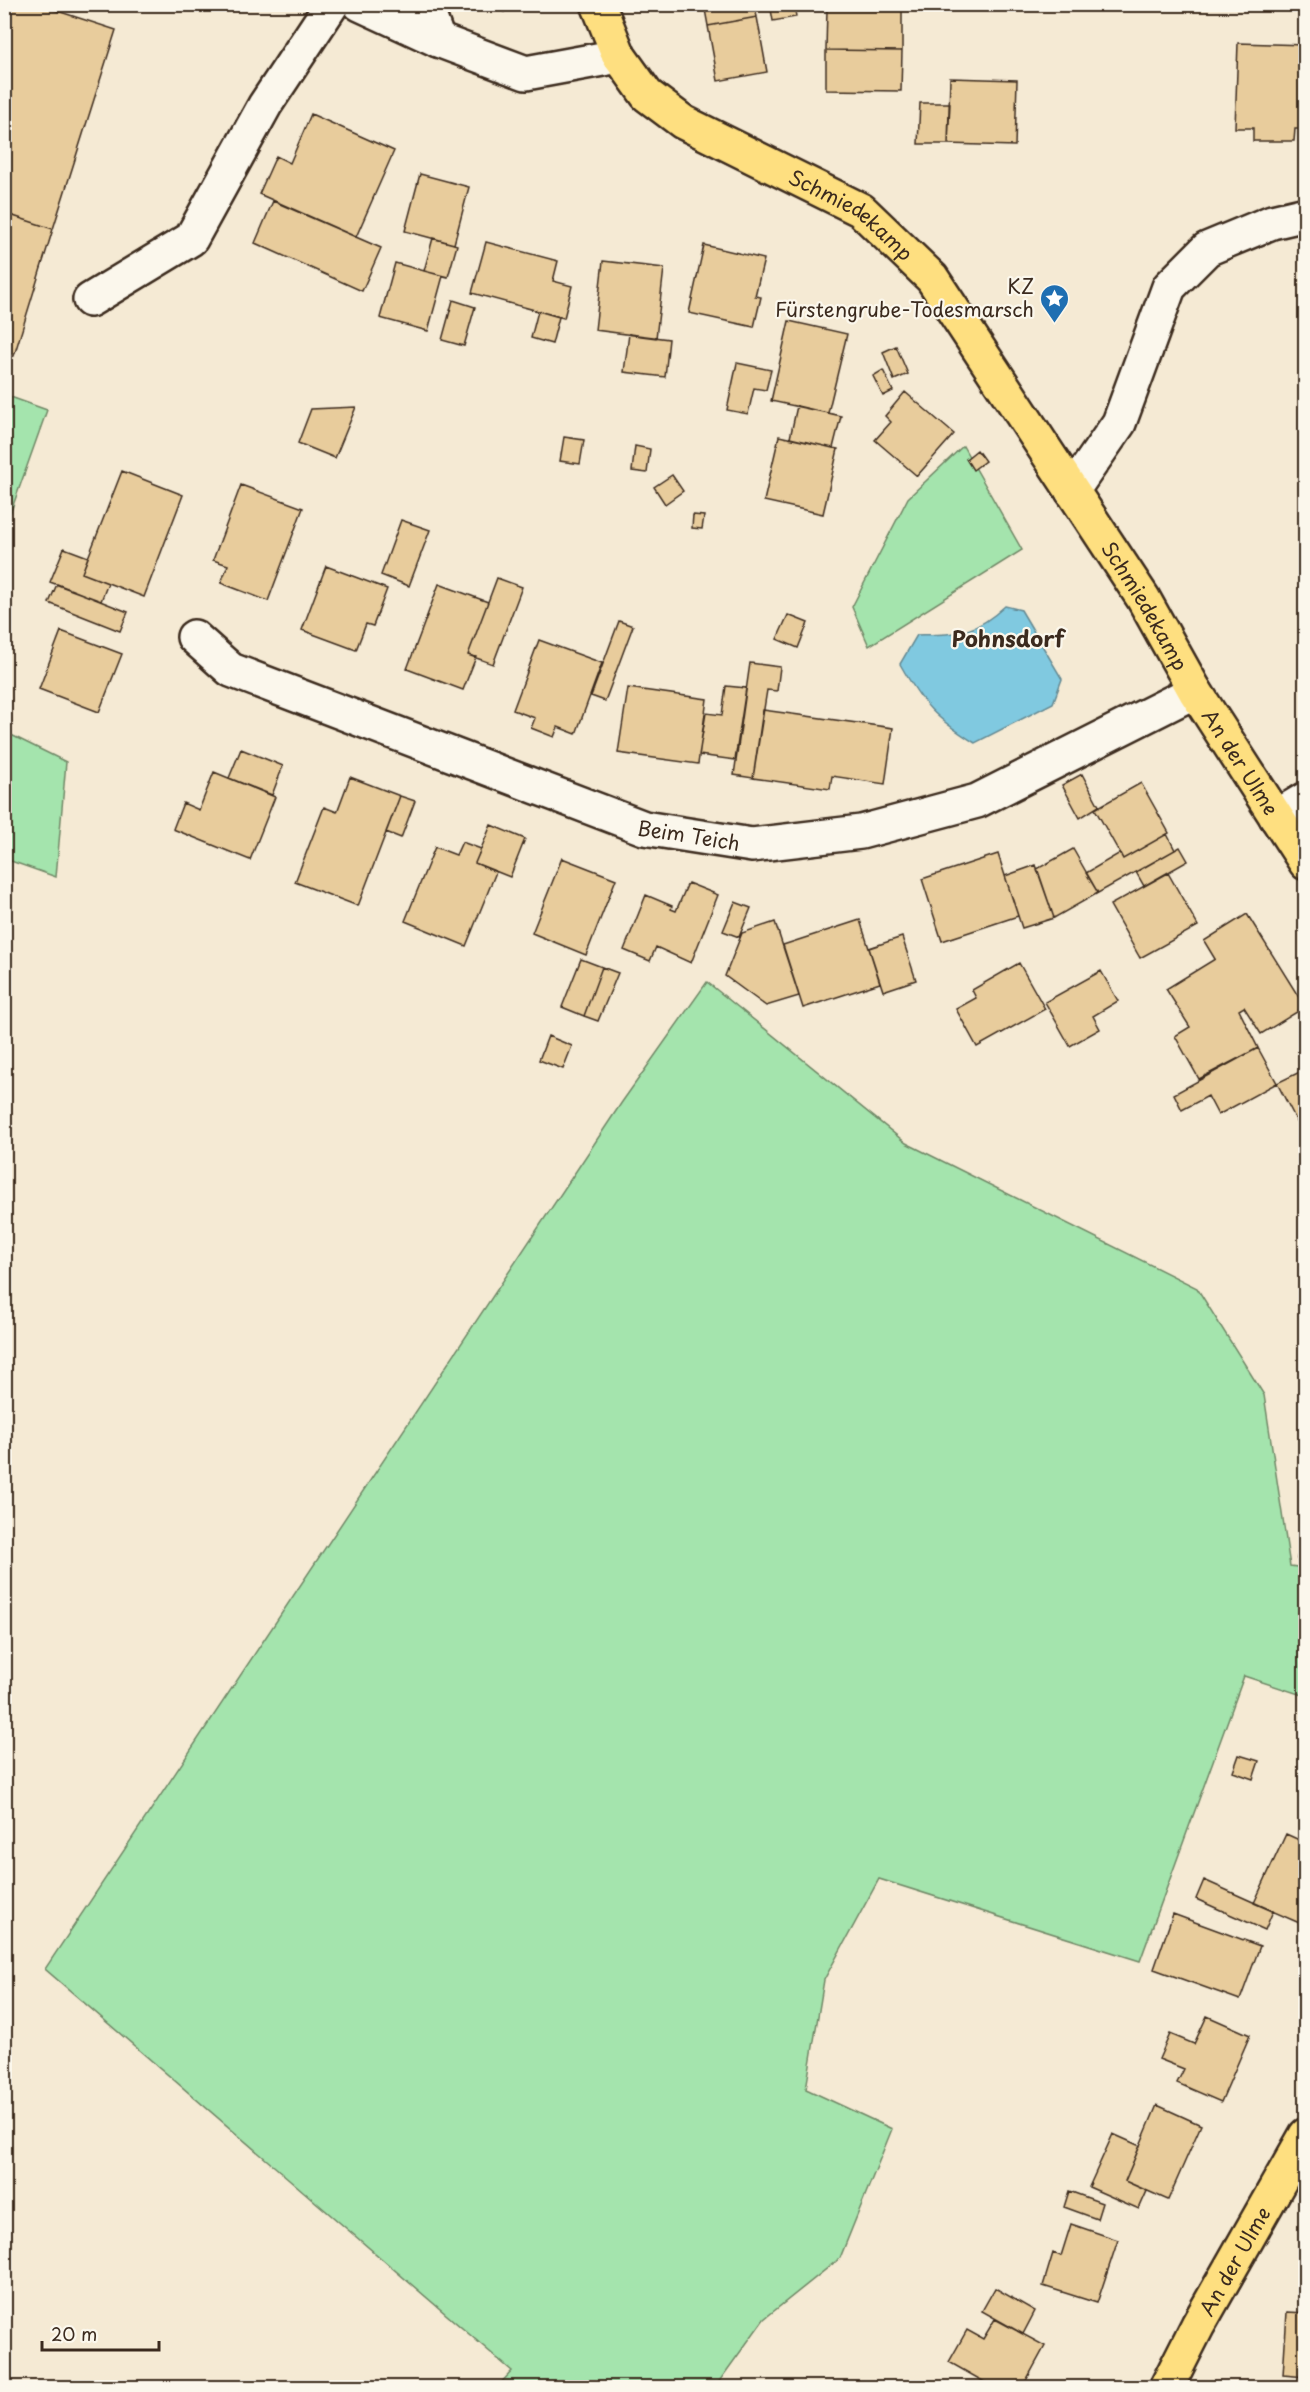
<svg xmlns="http://www.w3.org/2000/svg" width="1310" height="2392" font-family="'Playpen Sans',sans-serif">
  <rect width="100%" height="100%" fill="#f5ead4"/>
  <filter id="ink" filterUnits="userSpaceOnUse"><feTurbulence type="fractalNoise" baseFrequency=".0167" numOctaves="2"/><feDisplacementMap in="SourceGraphic" scale="12" xChannelSelector="R" yChannelSelector="G"/><feConvolveMatrix kernelMatrix="1 2 1 2 8 2 1 2 1" color-interpolation-filters="sRGB"/></filter>
  <g filter="url(#ink)">
    <path fill="#a4e4ad" stroke="#708766" stroke-width="1.5" d="M5 395 47 410 5 528 4 395Z
      M963 446 1022 550 869 646 852 607 908 498Z
      M5 732 66 762 56 877 5 859Z
      M707 982 906 1143 1197 1288 1264 1395 1290 1566 1305 1568V1696L1244 1676 1140 1961 879 1879 824 1980 806 2089 892 2129 840 2258 764 2319 715 2387H497L512 2371 45 1969 622 1102Z"/>
    <path fill="#80c9e0" stroke="#648992" stroke-width="1.5" d="M1005 606 1021 610 1062 679 1053 703 975 743C935 718 923 705 900 664L917 635C957 634 974 635 1005 606Z"/>
    <path fill="#e8cc9c" stroke="#3b2a1e" stroke-width="1.5" d="M4 4H36L116 30 53 229 4 213V142L12 116 4 114Z
      M486 4H507L504 12Z
      M704 4H754L757 17 708 26Z
      M770 4H794L796 17 773 21Z
      M827 4H902V10L827 9Z
      M827 9 902 10V51L826 50Z
      M757 17 767 72 718 81 708 26Z
      M1238 43 1306 45V129H1295L1294 141H1253V128H1235Z
      M826 50 902 51 901 91 826 90Z
      M950 78 1017 80 1015 146 948 144Z
      M920 103H950L948 144H918Z
      M311 114 394 151 356 237 259 194 276 156 290 163Z
      M420 174 469 187 454 244 405 231Z
      M273 201 381 248 362 291 255 243Z
      M4 213 53 229 14 356 4 354Z
      M433 238 457 245 448 277 424 271Z
      M486 242 558 261 553 281 572 286 564 318 472 293Z
      M704 245 764 259 755 296 761 297 754 327 689 313Z
      M603 261 664 268 656 338 595 330Z
      M395 263 443 276 428 331 380 318Z
      M453 300 475 307 464 346 442 340Z
      M538 311 559 317 552 344 531 338Z
      M789 321 847 334 828 413 771 401Z
      M629 334 669 339 665 377 624 372Z
      M896 346 908 374 894 380 883 352Z
      M737 363 771 370 766 390 754 388 748 414 727 410Z
      M883 370 893 391 883 396 873 376Z
      M905 392 954 434 917 476 875 440 891 422 885 416Z
      M797 406 841 416 833 448 790 438Z
      M356 407 335 458 298 443 311 409Z
      M779 436 838 449 823 514 764 501Z
      M564 437 584 440 580 464 560 461Z
      M635 446 650 449 647 473 632 471Z
      M977 450 985 461 973 470 966 459Z
      M122 471 183 495 144 597 82 573Z
      M672 475 683 491 665 504 654 487Z
      M241 485 303 508 268 601 221 583 228 565 213 560Z
      M693 515 704 516 702 529 692 528Z
      M401 520 430 530 409 586 381 575Z
      M64 548 88 557 82 573 108 583 101 601 50 582Z
      M326 566 387 589 373 626 366 624 356 650 302 630Z
      M497 578 522 587 493 664 468 655Z
      M57 584 128 612 120 631 49 603Z
      M439 584 488 602 468 655 476 657 463 690 407 669Z
      M788 615 808 623 798 648 777 639Z
      M619 621 633 626 605 701 591 696Z
      M61 631 122 654 99 712 39 689Z
      M539 640 602 663 576 734 558 727 554 737 531 728 535 718 513 710Z
      M750 663 780 667 777 691 767 690 753 778 734 775Z
      M726 686 746 688 735 760 699 755 706 713 722 715Z
      M628 688 707 699 698 764 618 753Z
      M763 710 893 728 885 784 832 776 830 789 753 778Z
      M241 749 283 766 272 795 229 778Z
      M214 772 275 797 250 860 173 829 183 803 199 810Z
      M1082 774 1099 806 1080 818 1062 785Z
      M350 777 400 796 358 906 295 882 324 807 337 812Z
      M1141 783 1169 833 1123 859 1095 809Z
      M400 796 415 801 401 838 386 832Z
      M491 825 525 839 510 877 475 863Z
      M1167 834 1175 850 1098 893 1086 873 1120 853 1123 859Z
      M462 842 481 849 475 863 496 872 466 946 405 921 435 847 456 855Z
      M1180 847 1188 861 1144 886 1136 872Z
      M1073 849 1098 893 1054 918 1037 869Z
      M998 854 1018 916 942 941 922 879Z
      M562 858 616 879 586 955 532 933Z
      M1036 865 1054 918 1022 928 1005 876Z
      M1168 873 1198 926 1140 958 1110 905Z
      M688 883 718 895 691 963 656 947 650 961 624 950 646 895 672 906 671 909 676 911Z
      M735 902 751 908 739 937 723 931Z
      M1247 914 1305 1007 1261 1034 1244 1007 1239 1010 1258 1048 1199 1079 1175 1036 1190 1027 1166 989 1215 959 1204 941Z
      M860 920 880 983 803 1008 783 945Z
      M775 922 799 996 766 1006 725 976 742 933Z
      M902 937 916 980 883 991 869 948Z
      M581 959 602 967 584 1016 562 1007Z
      M1019 963 1045 1009 977 1047 956 1009 976 998 972 990Z
      M602 967 618 973 598 1021 584 1016Z
      M1101 971 1118 1001 1093 1016 1100 1029 1070 1046 1045 1002Z
      M548 1036 572 1046 563 1069 539 1060Z
      M1258 1048 1277 1083 1218 1115 1208 1096 1182 1110 1174 1094Z
      M1306 1069V1139L1277 1083Z
      M1300 1543 1306 1544V1561L1297 1559Z
      M1239 1755 1259 1761 1253 1779 1233 1772Z
      M1286 1834 1306 1843 1304 1925 1254 1903Z
      M1204 1880 1273 1911 1265 1930 1196 1899Z
      M1173 1914 1260 1946 1240 2000 1154 1969Z
      M1207 2016 1250 2035 1221 2102 1177 2083 1184 2069 1159 2059 1170 2034 1194 2044Z
      M1157 2105 1201 2125 1168 2200 1125 2181Z
      M1113 2134 1140 2146 1125 2181 1147 2191 1139 2209 1089 2187Z
      M1069 2191 1102 2203 1097 2219 1064 2207Z
      M1071 2224 1118 2240 1097 2303 1043 2286 1053 2253 1061 2256Z
      M995 2288 1035 2311 1023 2334 982 2311Z
      M1287 2312 1306 2313V2377L1283 2375Z
      M995 2319 1045 2346 1022 2388H995L949 2362 967 2330 983 2339Z"/>
    <g fill="none" stroke-linecap="round" stroke-linejoin="round">
      <defs>
        <g id="minor">
          <path d="M360 4 438 40 526 73 619 56"/>
          <path d="M425 4 438 40"/>
          <path d="M90 300 191 239 265 105 332 4"/>
          <path d="M1072 491 1119 423 1169 287 1207 249 1272 222 1306 214"/>
          <path id="s1" d="M194 637 231 670 644 828 752 845 861 832 977 801 1195 691"/>
          <path d="M1276 817 1306 799"/>
        </g>
        <g id="major">
          <path id="s2" d="M598 4 619 56 647 95 683 122 861 210 932 278 1143 598 1195 691 1306 863"/>
          <path id="s3" d="M1166 2388 1198 2325 1306 2135"/>
        </g>
      </defs>
      <use href="#minor" stroke="#3b2a1e" stroke-width="38"/>
      <use href="#major" stroke="#3b2a1e" stroke-width="38"/>
      <use href="#minor" stroke="#fbf7ec" stroke-width="33"/>
      <use href="#major" stroke="#fedf80" stroke-width="33"/>
    </g>
  </g>
  <defs>
    <symbol id="sight-pin" viewBox="-11 -11 22 30"><path d="M0 17L-7.5 6A9.5 9.5 0 1 1 7.5 6Z" fill="#1f6fb2" stroke="#fbf7ec"/><path d="M0-6L1.8-2.2L6-1.7L2.9 1.2L3.7 5.4L0 3.3L-3.7 5.4L-2.9 1.2L-6-1.7L-1.8-2.2Z" fill="#fff"/></symbol>
  </defs>
  <g fill-rule="evenodd">
    <use href="#sight-pin" x="1038" y="282" width="33" height="45"/>
  </g>
  <g text-anchor="middle" dominant-baseline="central" stroke-width="4.5" stroke-linejoin="round" paint-order="stroke">
    <g font-size="20" fill="#3b2a1e" stroke="#fbf7ec">
      <text stroke="none"><textPath href="#s2" startOffset="342">Schmiedekamp</textPath></text>
      <text stroke="none"><textPath href="#s2" startOffset="837">Schmiedekamp</textPath></text>
      <text stroke="none"><textPath href="#s2" startOffset="1020">An der Ulme</textPath></text>
      <text stroke="none"><textPath href="#s1" startOffset="537">Beim Teich</textPath></text>
      <text stroke="none"><textPath href="#s3" startOffset="144">An der Ulme</textPath></text>
    </g>
    <g font-size="20" fill="#3b2a1e" stroke="#fbf7ec" text-anchor="end">
      <text x="1034" y="286">KZ<tspan x="1034" dy="23">Fürstengrube-Todesmarsch</tspan></text>
    </g>
    <g font-size="22" font-weight="bold" fill="#3b2a1e" stroke="#fbf7ec">
      <text x="1008" y="637">Pohnsdorf</text>
    </g>
  </g>
  <rect width="1310" height="2392" fill="none" stroke="#fbf7ec" stroke-width="24"/>
  <rect x="12" y="12" width="1286" height="2368" fill="none" stroke="#3b2a1e" stroke-width="2" filter="url(#ink)"/>
  <path d="M42 2341v9h117v-9" fill="none" stroke="#3b2a1e" stroke-width="3"/>
  <text x="51" y="2341" font-size="18" fill="#3b2a1e" stroke="#fbf7ec" stroke-width="4.5" paint-order="stroke">20 m</text>
</svg>
